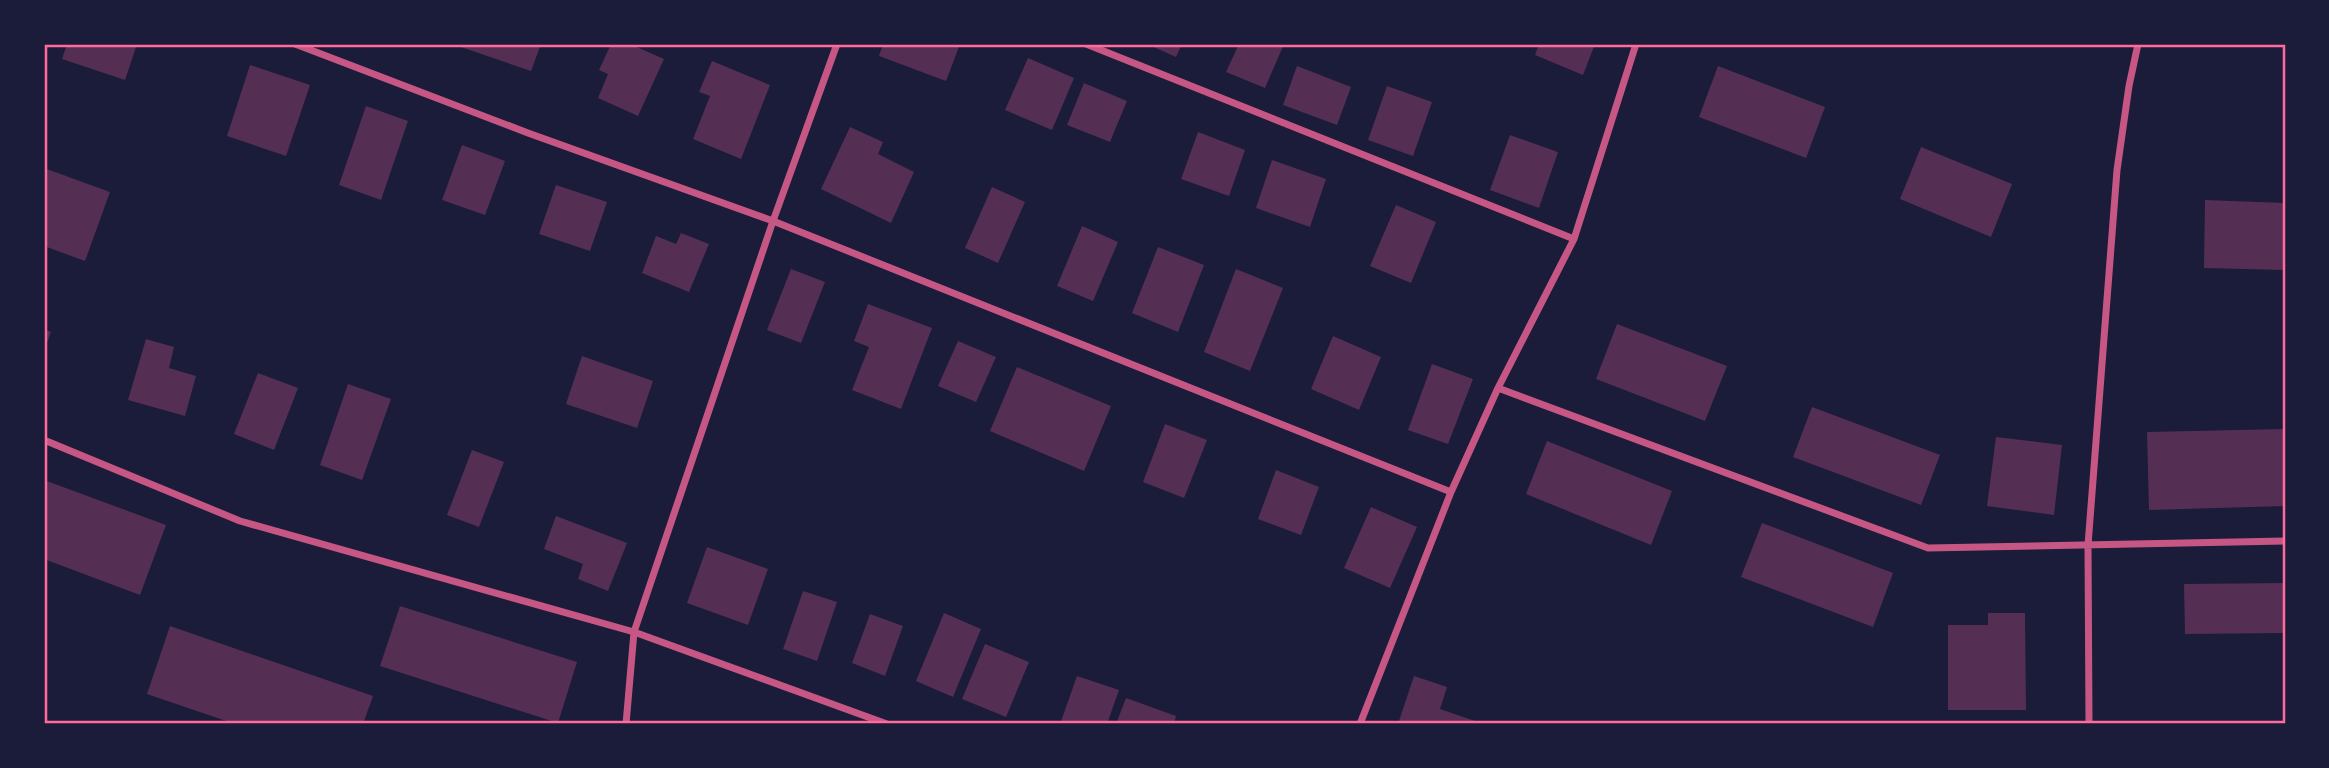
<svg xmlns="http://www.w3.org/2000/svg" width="2329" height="768" font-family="'Source Sans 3',sans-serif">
  <rect width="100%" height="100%" fill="#1b1b3a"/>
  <path fill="#542f53" d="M67 44H137L125 80 62 59Z
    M452 44H541L531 71Z
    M611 44H630L664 59 638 116 598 98 608 74 599 70Z
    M883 44H960L946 81 879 56Z
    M1147 44H1182L1176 57Z
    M1239 44H1284L1265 88 1226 72Z
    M1539 44H1595L1583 75 1535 55Z
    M1028 58 1074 78 1052 130 1005 110Z
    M712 61 770 85 741 159 693 139 710 96 699 92Z
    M250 65 310 85 286 156 227 136Z
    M1297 66 1351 87 1337 125 1283 105Z
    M1718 66 1825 107 1806 158 1699 117Z
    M1084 83 1127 101 1110 142 1067 125Z
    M1387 86 1432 102 1413 156 1368 140Z
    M366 106 408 121 381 200 339 185Z
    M850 127 883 142 878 154 914 172 891 223 821 189Z
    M1198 132 1245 150 1229 196 1181 179Z
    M1510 135 1558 152 1539 208 1490 190Z
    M462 145 505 161 485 215 442 200Z
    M1921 147 2012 184 1991 237 1900 199Z
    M1272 160 1326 179 1310 227 1256 208Z
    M44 168 110 192 85 261 44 246Z
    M556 185 607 202 590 251 539 234Z
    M992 187 1025 202 998 263 965 248Z
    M2205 200 2285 203V270L2204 268Z
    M1396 205 1436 222 1411 283 1370 266Z
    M1082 226 1118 242 1093 301 1057 286Z
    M681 233 709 244 689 292 642 273 656 236 676 244Z
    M1158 247 1204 265 1178 332 1132 313Z
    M791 269 825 282 801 343 767 330Z
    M1236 269 1283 288 1250 371 1204 352Z
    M868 304 932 328 901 409 852 390 869 347 854 341Z
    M1617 324 1727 366 1705 421 1596 379Z
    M44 329 51 332 44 351Z
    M1333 336 1381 357 1359 410 1311 389Z
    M146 339 174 347 169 368 196 376 185 416 128 400Z
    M958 341 996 357 976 402 938 386Z
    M582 356 653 381 637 428 566 404Z
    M1432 364 1473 379 1448 444 1408 430Z
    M1017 367 1111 406 1084 471 990 431Z
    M258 373 298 388 274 450 234 434Z
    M348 384 391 399 362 480 320 465Z
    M1812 407 1940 455 1921 505 1793 457Z
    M1165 424 1207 440 1184 498 1143 482Z
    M2285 429V506L2149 510 2147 432Z
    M1996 437 2062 445 2054 515 1987 506Z
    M1547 441 1672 491 1651 545 1526 494Z
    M472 450 504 462 479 527 447 515Z
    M1276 470 1319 487 1301 535 1258 519Z
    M44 480 166 525 140 595 44 559Z
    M1371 507 1417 527 1390 588 1344 568Z
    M556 516 627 543 608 591 578 579 583 564 544 549Z
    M1762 523 1893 573 1873 627 1741 577Z
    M707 547 768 569 748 625 687 603Z
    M2285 583V633L2185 634 2184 584Z
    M803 591 837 602 817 661 783 649Z
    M400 606 577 662 558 723 380 666Z
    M944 613 981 629 953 697 916 681Z
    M1988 613H2025L2026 710H1948V625H1988Z
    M870 614 903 626 885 676 852 663Z
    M170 626 373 696 363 724H235L147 694Z
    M985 644 1029 662 1006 717 962 699Z
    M1077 676 1119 690 1107 724H1060Z
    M1414 676 1447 687 1440 709 1484 724H1398Z
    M1126 698 1176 716 1174 724H1116Z"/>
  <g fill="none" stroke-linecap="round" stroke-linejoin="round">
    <path stroke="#c65784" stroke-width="7" d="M295 44 528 133 773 221 1451 492
      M1086 44 1574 239
      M1498 388 1928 548 2285 541
      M44 440 240 521 634 632 887 724
      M626 724 634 632 773 221 837 44
      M1360 724 1451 492 1498 388 1574 239 1636 44
      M2089 724 2088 545 2117 170 2129 86 2138 44"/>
  </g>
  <rect width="2329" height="768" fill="none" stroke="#1b1b3a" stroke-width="91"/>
  <rect x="46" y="46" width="2238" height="676" fill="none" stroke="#ff6b9d" stroke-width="2.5"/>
</svg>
